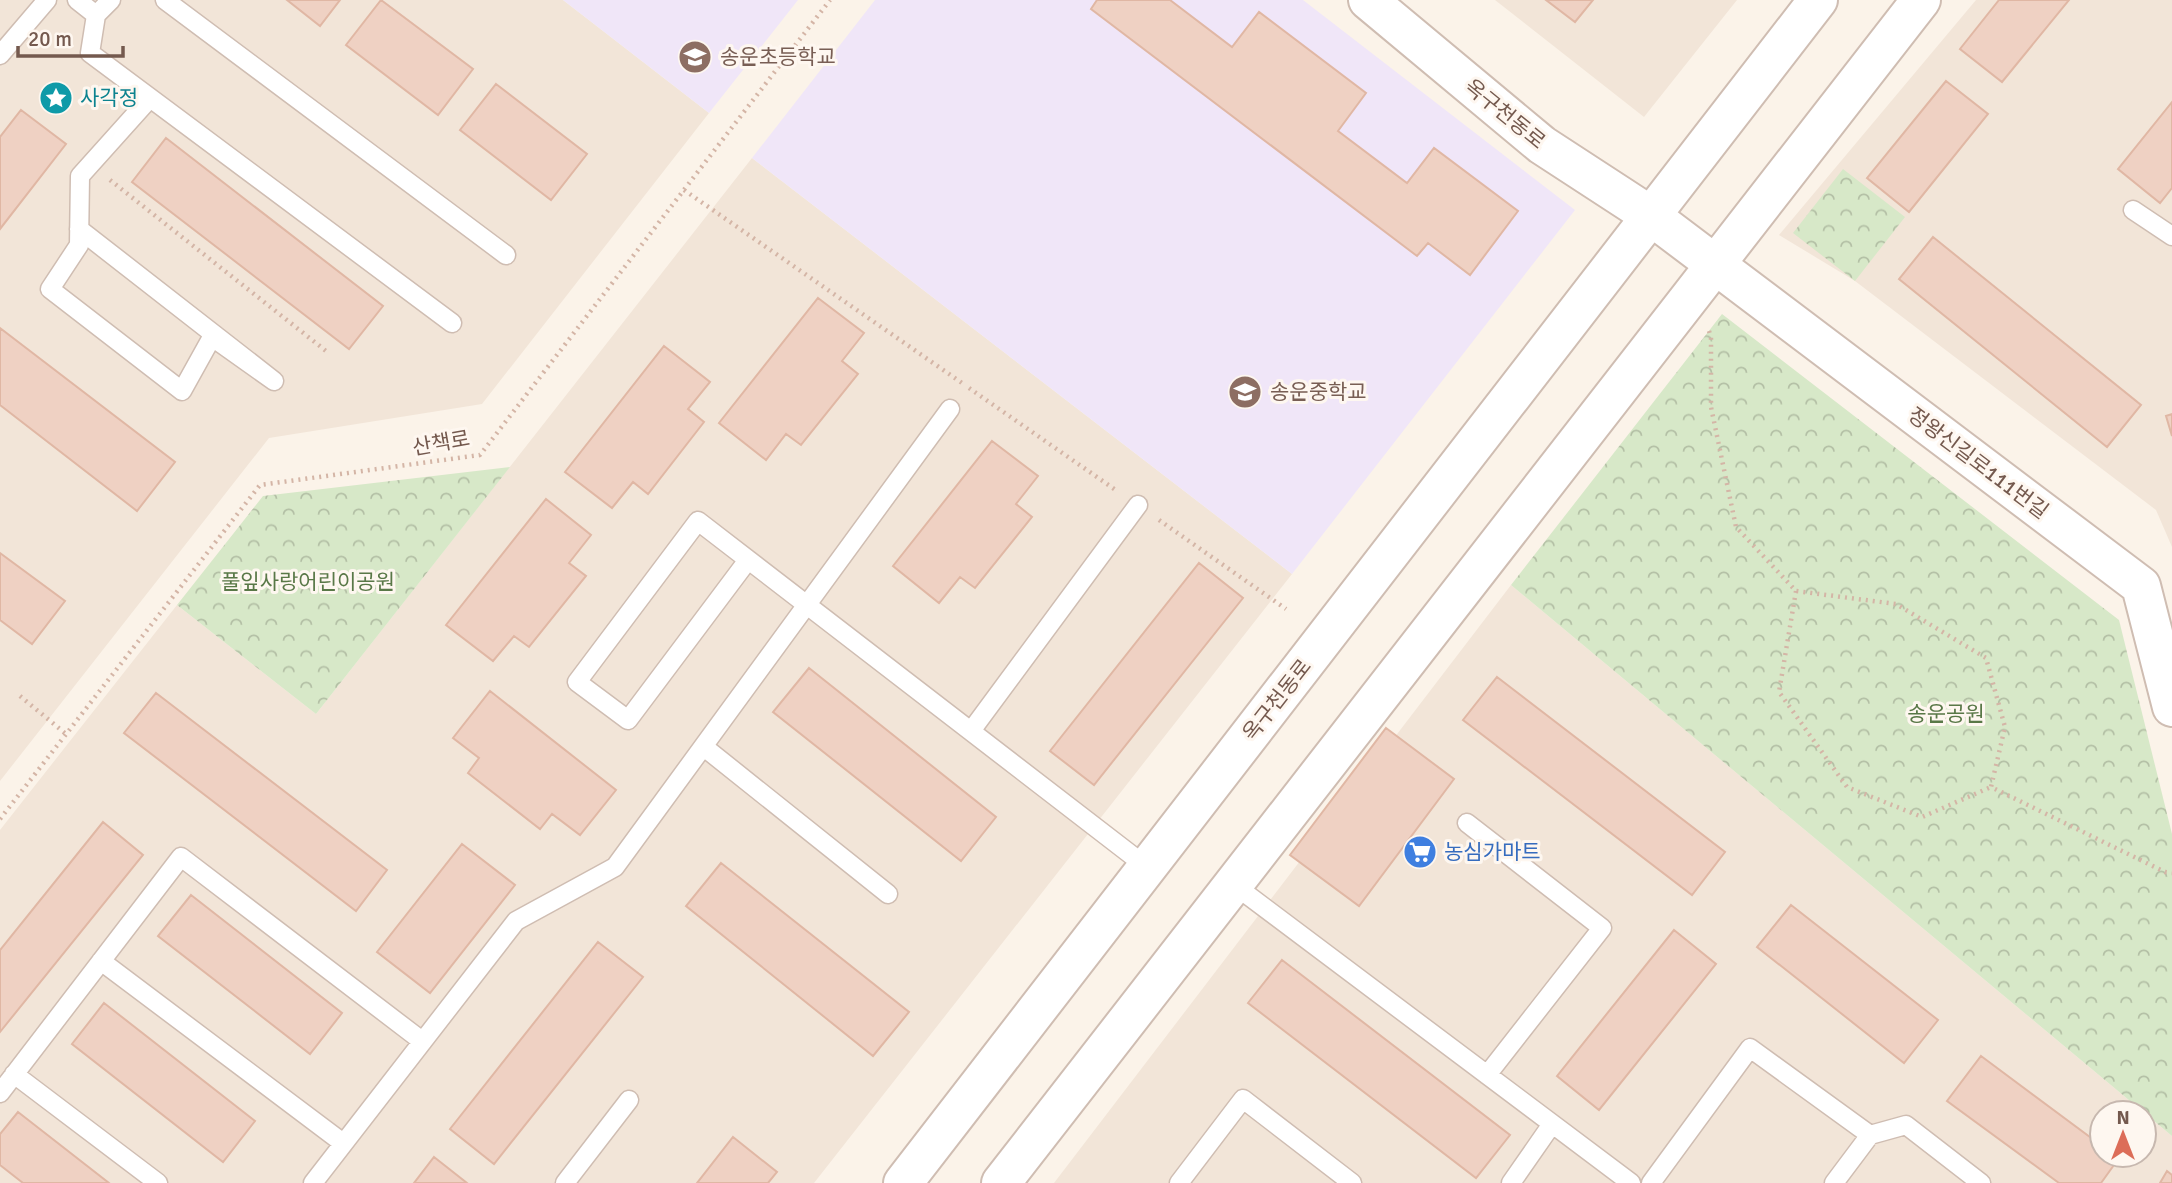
<svg xmlns="http://www.w3.org/2000/svg" width="2172" height="1183" font-family="Signika,'Noto Sans KR',sans-serif">
  <defs>
    <pattern id="forest-crowns" width="20" height="18" patternUnits="userSpaceOnUse" patternTransform="scale(1.75)"><rect width="20" height="18" fill="#d7e8c8"/><path d="M2 6a3 3 0 1 1 6 0M12 15a3 3 0 1 1 6 0" fill="none" stroke="#b3bfa5"/></pattern>
  </defs>
  <rect width="100%" height="100%" fill="#fbf3e9"/>
  <path fill="#f2e5d8" fill-rule="evenodd" d="M0 0H563L709 113 482 404 269 438 0 781Z
    M1495 0H1737L1644 117Z
    M1976 0H2172V547L2156 510 1855 281 1779 235Z
    M752 158 1292 574 814 1183H0V830L177 605 316 714Z
    M1511 585 2172 1136V1183H1054ZM2102 1113H2144V1155H2102Z"/>
  <path fill="#f0e6f8" d="M563 0H798L709 113Z
    M875 0H1303L1575 210 1292 574 752 158Z"/>
  <path fill="url(#forest-crowns)" d="M1843 169 1905 217 1855 281 1793 233Z
    M1722 314 2119 620 2172 834V1136L1511 585Z
    M510 467 316 714 177 605 263 496Z"/>
  <path fill="#efd1c3" stroke="#e0b7a4" stroke-width="2" d="M287 0H340L320 26Z
    M381 0 473 69 438 115 346 45Z
    M1097 0H1170L1232 47 1259 12 1366 93 1338 131 1407 183 1434 148 1518 211 1470 275 1428 243 1417 256 1091 9Z
    M1546 0H1593L1575 22Z
    M1999 0H2069L2002 82 1960 49Z
    M1946 81 1988 114 1909 212 1867 178Z
    M496 84 587 154 551 200 460 130Z
    M2172 102V188L2160 203 2118 169Z
    M21 110 66 144 0 229V137Z
    M166 138 383 306 349 349 132 182Z
    M1933 237 2141 405 2107 447 1899 279Z
    M818 298 864 333 842 361 858 374 801 445 786 434 766 460 719 423Z
    M0 328 175 462 137 511 0 405Z
    M664 346 710 382 688 409 704 422 648 494 633 482 612 508 565 472Z
    M2172 414V436L2166 416Z
    M992 441 1038 476 1016 504 1032 517 975 588 960 577 939 603 893 566Z
    M546 499 591 535 569 563 586 576 529 647 514 636 493 661 446 625Z
    M0 553 65 601 32 644 0 620Z
    M1199 563 1243 598 1094 785 1050 751Z
    M809 668 996 817 961 861 773 712Z
    M1497 677 1725 852 1692 895 1463 720Z
    M490 691 616 790 580 835 552 814 540 829 468 773 479 758 453 738Z
    M156 693 387 870 356 911 124 733Z
    M1386 728 1454 779 1359 906 1290 855Z
    M103 822 143 855 0 1032V950Z
    M462 844 515 885 430 993 377 952Z
    M721 863 909 1012 873 1056 686 906Z
    M191 895 342 1013 310 1054 158 936Z
    M1791 905 1938 1020 1904 1063 1757 947Z
    M1674 930 1716 964 1599 1110 1557 1076Z
    M598 942 643 977 494 1164 450 1129Z
    M1282 960 1510 1135 1476 1178 1248 1003Z
    M104 1003 255 1121 223 1162 72 1044Z
    M1981 1056 2102 1146V1155H2115L2119 1158 2101 1183H2059L1947 1101Z
    M18 1112 109 1183H23L0 1165V1134Z
    M733 1137 777 1172 768 1183H697Z
    M434 1157 467 1183H414Z
    M2167 1171 2172 1175V1183H2160Z"/>
  <g fill="none" stroke-linecap="round" stroke-linejoin="round">
    <defs>
      <path id="service" d="M77 0 96 15 111 0
        M165 0 506 255
        M96 15 90 53 452 323
        M0 55 47 0
        M2133 210 2172 236
        M79 229 274 381 212 337 182 391 50 289 79 245 80 176 150 98
        M748 560 628 720 577 682 698 521 1147 867
        M971 731 1138 505
        M704 747 888 894
        M1467 823 1602 928 1487 1075
        M1233 884 1631 1183
        M101 961 343 1143
        M14 1074 158 1183
        M0 1093 181 857 422 1041
        M313 1183 516 921 615 867 950 409
        M565 1183 629 1100
        M1179 1183 1243 1099 1352 1183
        M1511 1183 1552 1124
        M1651 1183 1750 1048 1870 1135
        M1834 1183 1870 1135 1906 1125 1981 1183"/>
      <path id="tertiary" d="M1368 0 1542 145 1651 216 2141 586 2172 707
        M903 1183 1818 0
        M1001 1183 1921 0"/>
    </defs>
    <use href="#service" stroke="#cfbdb2" stroke-width="21"/>
    <use href="#tertiary" stroke="#cfbdb2" stroke-width="42"/>
    <path stroke="#d4b5a6" stroke-width="4.5" stroke-dasharray="2 5" stroke-linecap="butt" d="M110 180 326 351
      M684 190 962 383
      M1709 331 1711 337V407L1736 527 1796 591 1896 604 1986 658 2005 727 1991 787 2165 872 2172 873
      M969 388 1117 491
      M1159 520 1286 609
      M1796 591 1779 692 1847 787 1922 817 1991 787
      M20 696 66 734
      M0 819 260 485 480 455 830 0"/>
    <use href="#service" stroke="#fff" stroke-width="18"/>
    <use href="#tertiary" stroke="#fff" stroke-width="38"/>
  </g>
  <defs>
    <symbol id="school-disc" viewBox="-11 -11 22 22"><circle r="9.5" fill="#8d6e63" stroke="#fef7f0"/><path d="M0-5L7-2L0 1L-7-2ZM-4 1L0 2.5L4 1V4Q0 6-4 4Z" fill="#fff"/></symbol>
    <symbol id="sight-disc" viewBox="-11 -11 22 22"><circle r="9.5" fill="#0f9aa8" stroke="#fef7f0"/><path d="M0-6L1.8-2.2L6-1.7L2.9 1.2L3.7 5.4L0 3.3L-3.7 5.4L-2.9 1.2L-6-1.7L-1.8-2.2Z" fill="#fff"/></symbol>
    <symbol id="supermarket-disc" viewBox="-11 -11 22 22"><circle r="9.5" fill="#3f7fe0" stroke="#fef7f0"/><path d="M-6-5.5h2.5l.6 2H6L4.5 2H-2.5L-4.4-4H-6ZM-1.5 3.2a1.3 1.3 0 1 0 .1 0ZM3 3.2a1.3 1.3 0 1 0 .1 0Z" fill="#fff"/></symbol>
  </defs>
  <g fill-rule="evenodd">
    <use href="#school-disc" x="676" y="38" width="38" height="38"/>
    <use href="#sight-disc" x="37" y="79" width="38" height="38"/>
    <use href="#school-disc" x="1226" y="373" width="38" height="38"/>
    <use href="#supermarket-disc" x="1401" y="833" width="38" height="38"/>
  </g>
  <g text-anchor="middle" dominant-baseline="central" stroke-width="6" stroke-linejoin="round" paint-order="stroke">
    <g font-size="21" fill="#785e54" stroke="#fef7f0" text-anchor="start">
      <text x="720" y="57">송운초등학교</text>
      <text x="1270" y="392">송운중학교</text>
    </g>
    <g font-size="21" fill="#0d838f" stroke="#fef7f0" text-anchor="start">
      <text x="80" y="98">사각정</text>
    </g>
    <g font-size="21" fill="#74594e" stroke="#fef7f0">
      <text transform="translate(1505 114) rotate(39)">옥구천동로</text>
      <text transform="translate(441 443) rotate(-10)">산책로</text>
      <text transform="translate(1978 463) rotate(37)">정왕신길로111번길</text>
      <text transform="translate(1277 700) rotate(-52)">옥구천동로</text>
    </g>
    <g font-size="21" fill="#597847" stroke="#fef7f0">
      <text x="308" y="582">풀잎사랑어린이공원</text>
      <text x="1946" y="714">송운공원</text>
    </g>
    <g font-size="21" fill="#366cbe" stroke="#fef7f0" text-anchor="start">
      <text x="1444" y="852">농심가마트</text>
    </g>
  </g>
  <g transform="translate(2123 1134)"><circle r="33" fill="#fef7f0" stroke="#c7b8af" stroke-width="2"/>
  <path d="M0-5L12 26L0 18L-12 26Z" fill="#dc6d58"/>
  <text y="-10" font-size="19" font-weight="bold" text-anchor="middle" fill="#74594e">N</text>
  </g>
  <path d="M18 46v10h105v-10" fill="none" stroke="#74594e" stroke-width="3.5"/>
  <text x="28" y="46" font-size="21" fill="#74594e" stroke="#fef7f0" stroke-width="5" paint-order="stroke">20 m</text>
</svg>
